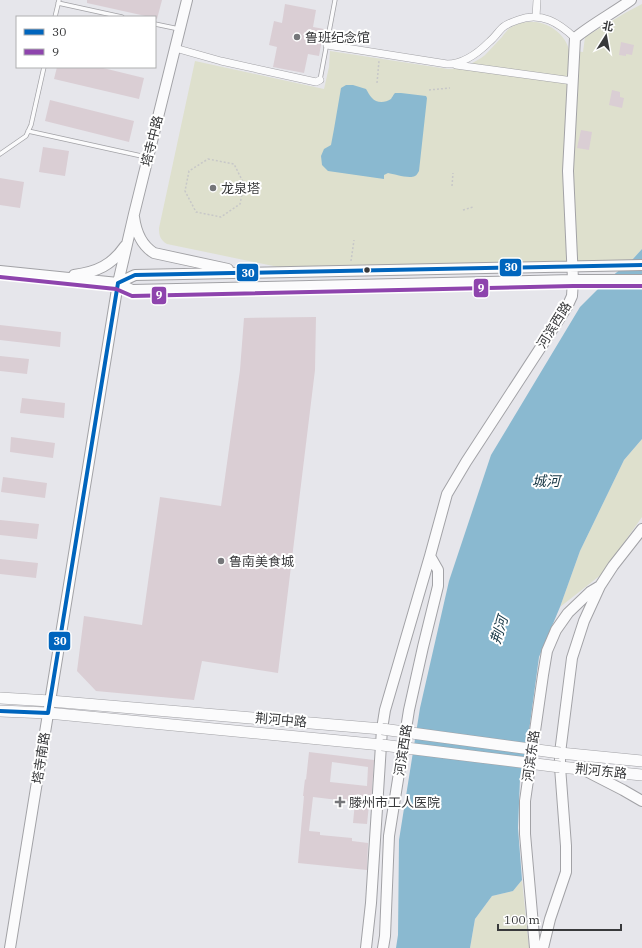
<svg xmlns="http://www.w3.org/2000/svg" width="642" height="948" font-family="'IBM Plex Serif','Noto Sans SC',serif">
  <rect width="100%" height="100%" fill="#e6e6eb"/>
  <path fill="#dee0cd" d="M642 4V249L632 260 283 268 167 244C160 240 159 235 159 228L195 61 324 89 329 67 330 51 448 69C461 69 475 63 485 55 491 49 496 43 502 37 504 34 507 30 510 28 522 20 538 20 551 27 560 33 566 39 569 50L583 52 585 37 625 13Z
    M642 439V517L602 574 560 607 580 551 624 460Z
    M522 880 529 948H470L475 919 492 896 513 891Z"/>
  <path fill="#8ab9d0" d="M346 85H353L366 89C368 92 369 95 372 98 376 103 385 103 391 99 391 99 394 94 395 93H401L426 96 427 98 419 171C417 174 417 175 415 176 409 179 394 174 388 173L384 175V179L328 171 322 165 321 156 324 149 331 145 334 129 341 88Z
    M642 249V439L624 460 580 551 560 607 539 657 529 731 520 779 518 828 522 880 513 891 492 896 475 919 470 948H396L398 935 399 840 420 708 449 581 491 455 580 307 606 281 632 260Z"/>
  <path fill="#daced4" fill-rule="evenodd" d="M87 0H162L157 19 155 18V17H150L87 3Z
    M285 4 316 10 313 27 324 29 319 56 308 54 304 73 273 67 277 47 269 45 274 21 282 23Z
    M621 42 634 45 632 55 626 54V56L619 55Z
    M57 67H99L144 78 139 99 54 79Z
    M612 90 620 92V97L624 98 622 108 609 105Z
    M50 100 134 121 129 142 45 121Z
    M581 130 592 132 589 150 577 148Z
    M43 147 69 151 65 176 39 172Z
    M0 178 24 182 20 208 0 205Z
    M316 317 315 370 278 673 202 661 194 700 96 691 77 671 84 616 142 625 160 497 221 506 240 370 244 318Z
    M0 325 61 332 60 347 0 340Z
    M0 356 29 359 27 374 0 371Z
    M22 398 65 403 64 418 20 413Z
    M11 437 55 443 53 458 10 452Z
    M3 477 47 483 45 498 1 492Z
    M0 520 39 524 37 539 0 535Z
    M0 559 38 563 36 578 0 574Z
    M309 752 374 760 371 805H369L367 824 353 823 355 802 313 797 309 831 320 832V835L352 838V841L368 843 367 870 298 863 304 796H303L305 779 306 780ZM332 762 368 767 367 786 330 782Z"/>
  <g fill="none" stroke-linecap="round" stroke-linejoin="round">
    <defs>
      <path id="lane" d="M58 3 122 17
        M55 17 59 0
        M155 24 179 29
        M320 80 335 0
        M28 131 146 157
        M0 154 26 136 31 125 44 67"/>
      <path id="street" d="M536 17 537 0
        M327 45 447 64C463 64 478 53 489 42 494 38 497 33 502 28 506 24 512 22 518 20 541 11 559 23 575 38
        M175 48 221 61 316 82 320 80
        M456 65 573 81"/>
      <path id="secondary" d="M134 217C136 232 141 245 154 253L228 269
        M0 271 118 283 132 290 573 280H642
        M74 275C97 272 112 265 125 246
        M118 283 135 275 642 265
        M584 770 623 790 642 801
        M10 948 118 283 134 214 187 0
        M366 948 371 903 382 729 385 710 430 556 447 494 466 462 567 307 572 296 573 280 568 171 575 38C592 24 613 13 631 0
        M383 948 385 936 389 836 409 710 423 647 438 586V570L430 556
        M535 948 525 834V801L543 675 547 651 556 630 568 613 590 592 600 586
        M543 948 550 919 566 872V846L560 767V753L572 658 584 621 600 586 613 566 642 529"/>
      <path id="primary" d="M0 698 50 701 382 729
        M0 711 48 713 382 745
        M560 753 642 761
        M560 767 642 775"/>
    </defs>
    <use href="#lane" stroke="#a2a2a6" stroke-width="5"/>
    <use href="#street" stroke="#a2a2a6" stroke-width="8"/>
    <use href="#secondary" stroke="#a2a2a6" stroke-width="12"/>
    <use href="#primary" stroke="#a2a2a6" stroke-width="12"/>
    <path stroke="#c7c7c8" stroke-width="1.5" stroke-dasharray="2 2" stroke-linecap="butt" d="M377 83 379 61
      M429 90 450 88
      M208 159 234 164 244 184 240 204 221 217 196 212 185 191 189 171Z
      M452 186 453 173
      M463 210 473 207
      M351 261 354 240"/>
    <use href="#lane" stroke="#fbfbfc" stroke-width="3.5"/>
    <use href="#street" stroke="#fbfbfc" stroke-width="7"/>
    <use href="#secondary" stroke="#fbfbfc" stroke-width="10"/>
    <use href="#primary" stroke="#fbfbfc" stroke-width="11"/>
    <defs>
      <path id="primary-bridge" d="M382 729 560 753
        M382 745 560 767"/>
    </defs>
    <use href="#primary-bridge" stroke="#a2a2a6" stroke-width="12" stroke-linecap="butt"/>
    <use href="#primary-bridge" stroke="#fbfbfc" stroke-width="11"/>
    <defs>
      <path id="bus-1" d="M118 283 135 275 642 265
        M0 711 48 713 118 283"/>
      <path id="bus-2" d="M0 277 116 289 132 296 573 286H642"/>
    </defs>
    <use href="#bus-1" stroke="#fff" stroke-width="7"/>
    <use href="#bus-2" stroke="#fff" stroke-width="7"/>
    <use href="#bus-1" stroke="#0065bd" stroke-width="4"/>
    <use href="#bus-2" stroke="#8e44ad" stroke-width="4"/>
  </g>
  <g fill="#757679" stroke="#fff" stroke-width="1.5">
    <circle cx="297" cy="37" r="4"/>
    <circle cx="213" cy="188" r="4"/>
    <circle cx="221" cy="561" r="4"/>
    <path d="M338 796h4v4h4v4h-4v4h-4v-4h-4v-4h4z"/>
  </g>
  <circle fill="#38393b" stroke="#fff" stroke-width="1.5" cx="367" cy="270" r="3.5"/>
  <g text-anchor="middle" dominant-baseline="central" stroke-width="4" stroke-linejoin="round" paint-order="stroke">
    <g font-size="13" fill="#38393b" stroke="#fff" text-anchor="start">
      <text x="305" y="37">鲁班纪念馆</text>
      <text x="221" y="188">龙泉塔</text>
      <text x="229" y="561">鲁南美食城</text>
      <text x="349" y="802">滕州市工人医院</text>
    </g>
    <g font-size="13" fill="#38393b" stroke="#fff">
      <text transform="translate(152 141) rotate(-76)">塔寺中路</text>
      <text transform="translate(554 325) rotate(-58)">河滨西路</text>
      <text transform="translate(281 720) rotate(5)">荆河中路</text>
      <text transform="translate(403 750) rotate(-81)">河滨西路</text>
      <text transform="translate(531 756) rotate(-82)">河滨东路</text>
      <text transform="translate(41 758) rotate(-81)">塔寺南路</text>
      <text transform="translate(601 771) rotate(6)">荆河东路</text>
    </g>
    <g font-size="14" font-style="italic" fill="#153543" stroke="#fff">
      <text x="546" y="481">城河</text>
      <text transform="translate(499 630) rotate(-73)">荆河</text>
    </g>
  </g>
  <g stroke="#fff" stroke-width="1.5">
    <rect x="499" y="258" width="23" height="19" rx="4" fill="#0065bd"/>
    <rect x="236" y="263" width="23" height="19" rx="4" fill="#0065bd"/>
    <rect x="473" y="278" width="16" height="20" rx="4" fill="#8e44ad"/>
    <rect x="151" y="286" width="16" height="19" rx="4" fill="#8e44ad"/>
    <rect x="48" y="631" width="23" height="20" rx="4" fill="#0065bd"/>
  </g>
  <g font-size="11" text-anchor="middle" font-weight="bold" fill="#fff">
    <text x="511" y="271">30</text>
    <text x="248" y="277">30</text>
    <text x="481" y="292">9</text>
    <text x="159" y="299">9</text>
    <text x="60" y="645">30</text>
  </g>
  <rect x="16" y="16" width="140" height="52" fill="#ffffff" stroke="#afb0b1"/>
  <rect x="24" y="29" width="20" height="6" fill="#0065bd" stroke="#afb0b1"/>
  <text x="52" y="36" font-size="12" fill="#38393b">30</text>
  <rect x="24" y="49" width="20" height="6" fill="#8e44ad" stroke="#afb0b1"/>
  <text x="52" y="56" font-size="12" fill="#38393b">9</text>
  <g transform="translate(606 36) rotate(11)" stroke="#ffffff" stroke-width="3" paint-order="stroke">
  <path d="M0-3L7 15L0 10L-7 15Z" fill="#38393b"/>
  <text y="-6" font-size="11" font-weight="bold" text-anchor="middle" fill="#38393b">北</text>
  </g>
  <path d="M498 924v6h123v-6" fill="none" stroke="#38393b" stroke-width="2"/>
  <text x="504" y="924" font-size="12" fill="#38393b" stroke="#ffffff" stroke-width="3" paint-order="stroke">100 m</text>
</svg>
